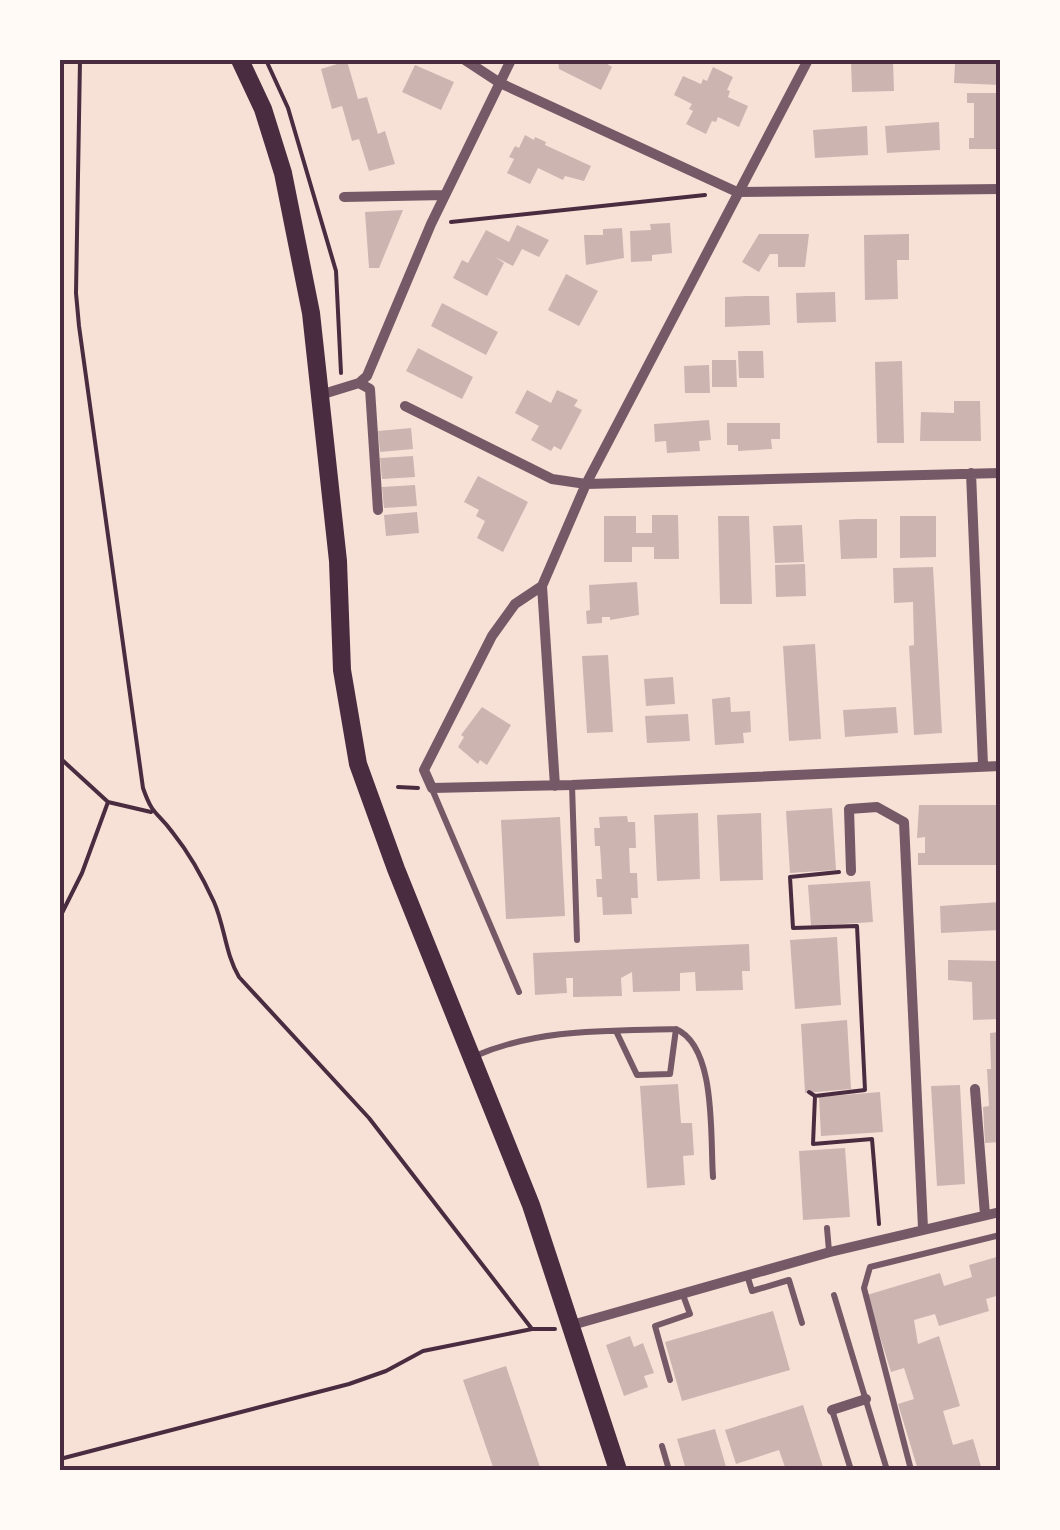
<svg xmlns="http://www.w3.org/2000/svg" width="1060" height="1530" font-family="Merriweather,serif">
  <rect width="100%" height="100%" fill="#f7e1d7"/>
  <path fill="#ccb4b1" d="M558 60H601L612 67 601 90 559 69Z
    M851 60H893L894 91 852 92Z
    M967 60H1000V85L954 83 955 63 967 64Z
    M347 61 358 99 367 97 378 134 385 131 395 164 369 171 359 139 352 141 342 106 332 109 321 69Z
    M415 65 454 82 441 110 402 92Z
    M713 67 733 77 727 90 730 91 728 97 748 106 739 127 718 117 716 122 712 121 706 134 686 124 693 111 689 109 692 104 674 95 683 76 701 84 703 79 707 81Z
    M967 93H997V149H969V138H974V103H967Z
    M939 122 940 150 887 153 885 126Z
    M867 126 868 155 815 158 813 130Z
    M525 135 534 140 535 137 546 142 545 145 591 166 584 181 565 176 563 180 538 168 530 184 507 173 514 159 509 157 515 146 519 148Z
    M403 210 379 268H369L365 212Z
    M670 223 672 253 652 255V261L631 262 630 231 651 230 650 224Z
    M517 225 549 240 539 257 522 249 513 266 495 257 504 263 487 296 453 278 462 260 468 263 486 230 509 242Z
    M622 228 624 258 586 265 584 235H603V229Z
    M759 234H809L805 267H778V254H770L759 272 742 262Z
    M909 234V260H897L898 299 865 300 864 235Z
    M566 274 598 291 579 326 548 310Z
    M835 292 836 322 797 323 796 293Z
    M747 296H769L770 325 725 327V297Z
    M442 303 498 332 486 355 431 326Z
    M418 348 473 377 462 399 406 371Z
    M738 351H763L764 378H739Z
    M712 360H736L737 387H712Z
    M902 361 904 443H877L875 362Z
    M709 365 710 393H685L684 366Z
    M527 390 551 403 557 390 578 400 574 406 582 410 561 450 554 446 551 451 531 440 539 426 515 413Z
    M954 401H980L981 441H920L921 412 954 413Z
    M709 420 711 440 699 441 700 451 667 453 666 441 655 442 654 424Z
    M727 423H780V439H771L772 449 738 451V445H727Z
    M411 428 413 449 380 452 378 431Z
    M413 456 415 477 382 479 380 458Z
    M478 476 528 502 503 552 477 538 485 521 476 516 479 510 464 502Z
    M415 485 417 506 384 508 382 487Z
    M417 512 419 533 386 536 384 515Z
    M652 515H678L679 559H654V547H632V562H604V516H636V533H652Z
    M718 516H749L752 604H720Z
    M900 516H936V557L900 558Z
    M856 519H877V558L841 559 839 520Z
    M802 525 804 562 775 563 773 526Z
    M805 564 806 596 776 597 775 565Z
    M933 567 942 733 914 735 909 646 914 645 913 602 894 603 893 568Z
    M637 582 639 615 610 620V617H602V623L587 624 586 611 590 610 589 585Z
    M815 644 821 739 789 741 783 646Z
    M608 655 613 732 587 733 582 656Z
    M673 677 675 704 646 706 644 679Z
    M730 697 731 712 750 711 751 732 743 733 744 743 715 745 712 699Z
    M482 707 511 725 487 765 480 760 478 764 458 747 464 737 461 735Z
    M896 707 898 733 845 737 843 710Z
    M688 714 690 741 647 743 645 716Z
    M919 805H1000V865H918V853H925V837L917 838Z
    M832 808 836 870 790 873 786 811Z
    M698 813 700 879 657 881 654 815Z
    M761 813 763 880 720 881 717 815Z
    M627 816 628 822H635L636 848H629L630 873H637L638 898H631L632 914 603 915 602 897H597L596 879H602L600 846H595L594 828H600L599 817Z
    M560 817 565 916 506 919 501 820Z
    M870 881 873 922 811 926 808 885Z
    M1000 902V930L941 933 940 906Z
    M837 937 841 1005 795 1009 790 940Z
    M749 944 750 971H742L743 990 696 991 695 972 680 973V991L633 992 632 972 621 978 622 996 573 997V978H566L567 993 535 995 533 953Z
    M948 960 1000 961V1019L973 1020 972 982 948 980Z
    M847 1020 851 1089 805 1093 801 1024Z
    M1000 1032V1142L985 1143 983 1107 989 1106 987 1069H991L990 1033Z
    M678 1084 681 1123H692L694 1155 683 1156 685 1185 647 1188 640 1086Z
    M960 1085 965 1184 937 1186 931 1086Z
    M880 1092 883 1132 821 1136 819 1097Z
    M845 1148 850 1217 803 1220 799 1151Z
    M1000 1256V1295L986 1299 989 1311 939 1326 935 1314 914 1320 918 1344 939 1336 960 1406 943 1411 953 1445 973 1439 982 1470H918L898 1404 914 1399 904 1368 891 1372 867 1295 940 1273 944 1286 972 1277 969 1265Z
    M773 1311 790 1370 682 1401 665 1342Z
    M630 1336 634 1347 643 1343 654 1373 644 1376 648 1387 624 1396 606 1345Z
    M506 1366 541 1470H494L463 1380Z
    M803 1405 824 1470H786L779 1450 736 1464 725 1430Z
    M715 1429 727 1470H686L677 1439Z"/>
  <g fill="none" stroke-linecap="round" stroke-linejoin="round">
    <path stroke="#4a2c40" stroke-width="4" d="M80 60 76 293 79 326 143 788C153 817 157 811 173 833 189 853 203 878 214 902 225 927 225 953 239 977L369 1118 532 1329H555
      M266 60 288 108 336 271 341 373
      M451 222 705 195
      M60 758 108 802
      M398 787 418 788
      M60 917 82 873 108 802 151 812
      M809 1092 815 1096 813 1144 872 1139 879 1224
      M815 1096 865 1090 857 926 793 928 790 877 839 872
      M60 1459 349 1384 386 1371 423 1351 532 1329"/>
    <path stroke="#755966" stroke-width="6" d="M572 785 577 940
      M432 789 519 992
      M616 1031 637 1075 670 1074 676 1029
      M475 1056C539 1028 608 1031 676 1029 717 1047 710 1138 713 1177
      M827 1228 829 1251
      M747 1275 752 1291 789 1280 802 1323
      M834 1295 887 1470
      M670 1380 655 1326 690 1314 683 1295
      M832 1410 851 1470
      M662 1446 669 1470
      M911 1470 864 1288 870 1267 1000 1235"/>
    <path stroke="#755966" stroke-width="10" d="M465 60 500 83 737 192 1000 189
      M344 197 445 195
      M359 383 370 389 378 510
      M320 395 359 383 367 376 431 224 511 60
      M405 406 552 479 586 484 1000 473
      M971 473 983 765
      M542 586 515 604 492 636 424 770 432 788 572 785 1000 766
      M555 786 542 586 586 484 808 60
      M851 871 849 809 877 807 904 822 923 1228
      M975 1089 985 1215
      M572 1325 830 1252 1000 1212
      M832 1410 866 1399"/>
    <path stroke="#4a2c40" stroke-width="18" d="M240 60 263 109 283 173 311 313 338 561 342 670 358 764 396 869 531 1205 618 1470"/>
  </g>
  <rect width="1060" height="1530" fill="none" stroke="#fffaf5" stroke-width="125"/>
  <rect x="62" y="62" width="936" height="1406" fill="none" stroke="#4a2c40" stroke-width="4"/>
</svg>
